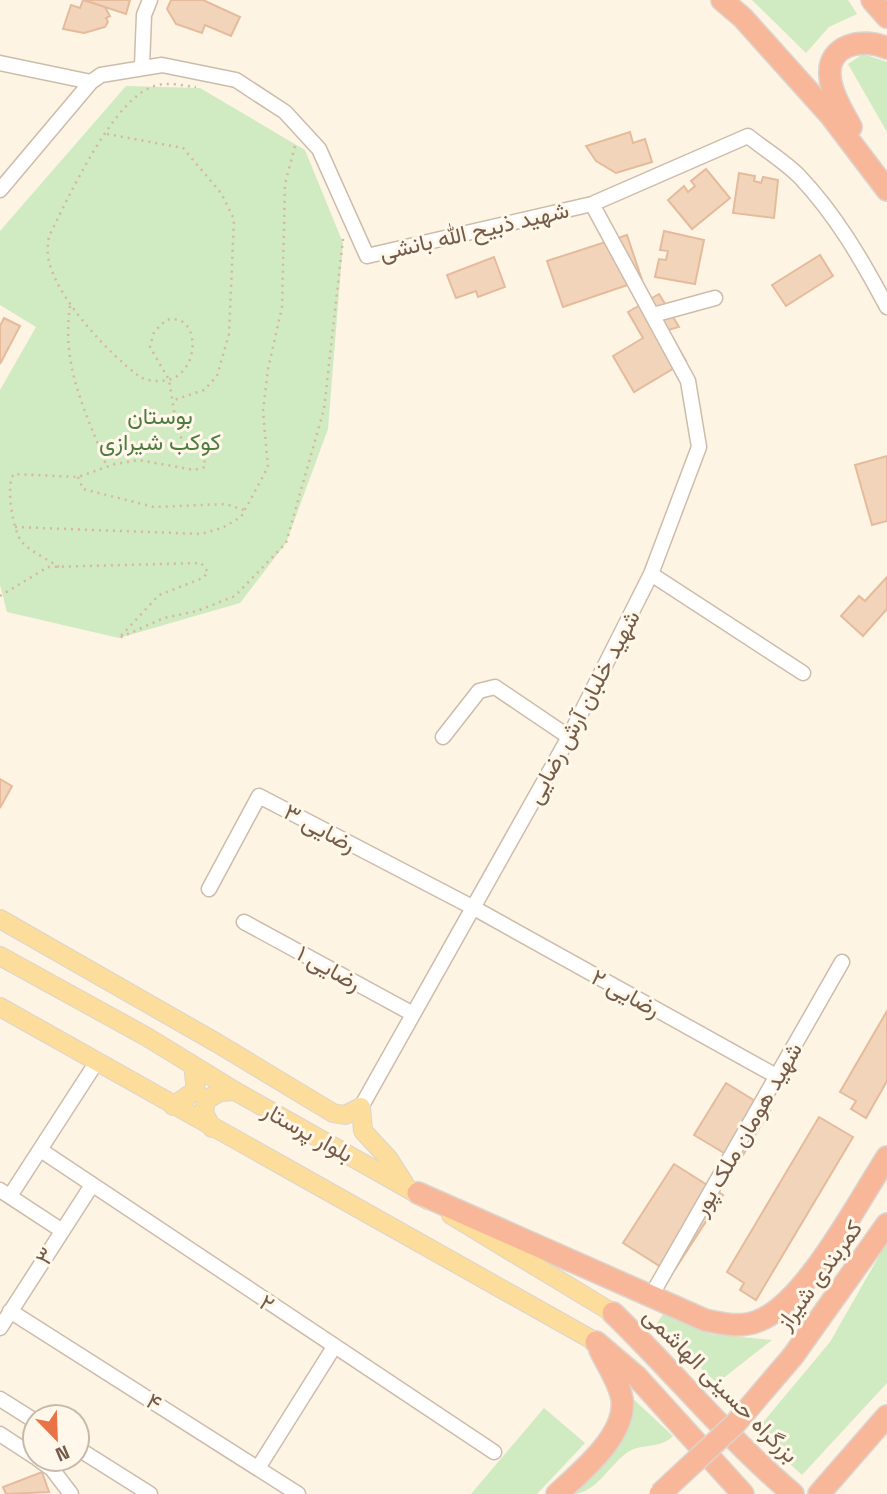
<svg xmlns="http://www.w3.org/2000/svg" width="887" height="1494" font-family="'Space Grotesk',Vazirmatn,sans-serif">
  <rect width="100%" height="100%" fill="#fdf4e4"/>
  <path fill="#d0eac2" d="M752 0H848L857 14 829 27 806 53Z
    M863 54 887 62V132L848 64Z
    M126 86 200 88 305 150 343 243 328 429 286 543 240 603 119 638 7 612 0 585V390L36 327 0 305V231Z
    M887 1242V1383L802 1475 755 1432 830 1342Z
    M664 1313 711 1334 772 1340 717 1383 655 1326Z
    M630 1396 673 1436C661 1449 642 1443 628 1452 610 1464 596 1494 572 1494L619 1444 630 1423Z
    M544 1408 585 1443 537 1494H471Z"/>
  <path fill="#f2d4bb" stroke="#e5bb9b" stroke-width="2" d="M83 0 105 7 110 16 106 18 108 22 105 27 84 33 63 29 71 5 80 8Z
    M84 0H130L126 14Z
    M171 0H203L240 17 231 36 205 25 202 33 176 24 167 9Z
    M630 132 633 143 645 139 652 162 616 173 596 161 586 146Z
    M706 169 730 198 692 229 668 200 684 186 688 192 695 186 691 181Z
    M739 173 755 176 754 181 761 183 763 177 778 180 774 218 733 213Z
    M664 231 704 240 695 284 655 277 659 259 666 260 668 251 660 250Z
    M627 235 642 280 563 307 547 261Z
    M820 255 833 276 786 306 772 285Z
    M494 257 505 287 478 297 476 291 456 298 447 275Z
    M659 294 679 327 668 330 686 361 634 392 613 356 643 338 628 312Z
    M4 318 20 326 0 364V326Z
    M887 456V521L872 525 855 465Z
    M887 577V609L863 636 841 616 859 596 865 601Z
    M0 779 12 786 0 808Z
    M887 1011V1081L866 1118 851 1109 856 1101 840 1092Z
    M726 1083 770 1110 739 1162 694 1135Z
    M819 1117 853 1137 756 1300 740 1290 744 1283 727 1272Z
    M674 1164 723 1195 672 1274 623 1243Z
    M42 1472 49 1492 6 1494 3 1487Z"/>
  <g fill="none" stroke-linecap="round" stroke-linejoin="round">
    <defs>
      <path id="minor" d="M0 63 91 82
        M142 66 144 15 150 0
        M0 190 91 82 101 75 162 65 236 80 285 112 319 149 367 256 592 204 748 136C764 149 784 161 799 176 836 215 862 260 887 307
        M653 315 715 298
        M651 574 803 673
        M443 737 479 691 495 687 569 737
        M209 889 259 796 474 908 778 1077
        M244 922 413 1014
        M361 1107 569 737 651 574 699 447 688 381 592 204
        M42 1151 494 1452
        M0 1190 61 1230
        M10 1196 96 1063
        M651 1296 842 962
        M10 1311 298 1494
        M0 1328 92 1185
        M0 1399 35 1421
        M0 1434 35 1457
        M77 1448 150 1494
        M38 1459 52 1469 71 1494
        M258 1468 334 1347"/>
      <path id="major" d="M0 919 217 1043 333 1113 345 1115 361 1107
        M0 956 147 1037 235 1091 428 1200
        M0 1007 596 1342
        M173 1106 196 1090 193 1065
        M361 1107 363 1131 388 1158 404 1183
        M212 1128 204 1113 206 1100 220 1092 235 1091
        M451 1215 613 1313"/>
      <path id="highway" d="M722 0 743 18 830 115 887 190
        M872 0 887 17
        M851 127C843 112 831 93 830 76 827 44 864 37 887 48
        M418 1193 705 1320C723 1324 741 1328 758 1321 805 1304 859 1200 887 1157
        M613 1313C674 1372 728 1439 793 1494
        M596 1342 637 1377 743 1494
        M793 1356 887 1224
        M557 1494C580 1473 627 1435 622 1399 619 1382 607 1365 600 1350
        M819 1494 887 1416"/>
    </defs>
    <use href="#minor" stroke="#cebcaa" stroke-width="17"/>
    <use href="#major" stroke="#dbd4d0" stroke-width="20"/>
    <use href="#highway" stroke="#dbd4d0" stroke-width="24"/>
    <path stroke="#d7b79e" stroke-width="2.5" stroke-dasharray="2 5" stroke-linecap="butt" d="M107 134 183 148 221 193 234 219 229 334 217 376 204 390 171 401
      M70 306C61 367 86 412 107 467
      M78 477 83 489 154 507 226 504 244 510
      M15 527 201 534 222 528 241 517 268 467 263 411 268 369 282 307 285 184 296 142
      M59 567C47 559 31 552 22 542 13 532 5 484 14 474L78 477 115 464 139 460 194 470 205 467 204 456 178 435 169 380 150 347 154 332 166 320C200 311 201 369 171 379 161 382 147 382 139 376 110 355 62 303 51 268 47 257 47 248 49 236 68 199 115 93 158 85 170 82 184 86 196 87
      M0 596 48 567 201 563 208 572 203 578 159 595 119 638 164 618 197 611 235 596 286 543 324 409 343 239"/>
    <use href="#minor" stroke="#fff" stroke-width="14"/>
    <use href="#major" stroke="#fcdd9b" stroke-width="18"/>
    <use href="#highway" stroke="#f8b799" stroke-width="21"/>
    <defs>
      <path id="highway-bridge" d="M660 1494 735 1424 793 1356"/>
    </defs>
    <use href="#highway-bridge" stroke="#dbd4d0" stroke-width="24" stroke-linecap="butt"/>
    <use href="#highway-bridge" stroke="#f8b799" stroke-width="21"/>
  </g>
  <g text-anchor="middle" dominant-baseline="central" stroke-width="6" stroke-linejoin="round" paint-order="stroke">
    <g font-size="23" fill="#755b49" stroke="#fff8ea">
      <text transform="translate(474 231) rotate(-13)">شهید ذبیح الله بانشی</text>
      <text transform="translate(583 707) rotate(-62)">شهید خلبان آرش رضایی</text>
      <text transform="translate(320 828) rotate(28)">رضایی ۳</text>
      <text transform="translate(329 968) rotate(29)">رضایی ۱</text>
      <text transform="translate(626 993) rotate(29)">رضایی ۲</text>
      <text transform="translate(747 1129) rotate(-60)">شهید هومان ملک پور</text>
      <text transform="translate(308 1132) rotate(29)">بلوار پرستار</text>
      <text transform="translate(45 1256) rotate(-58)">۳</text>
      <text transform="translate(819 1275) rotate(-54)">کمربندی شیراز</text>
      <text transform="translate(267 1303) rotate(34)">۲</text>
      <text transform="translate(721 1385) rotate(45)">بزرگراه حسینی الهاشمی</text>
      <text transform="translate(154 1402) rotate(32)">۴</text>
    </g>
    <g font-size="23" fill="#4f7b41" stroke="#fff8ea">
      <text x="160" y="416">بوستان<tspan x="160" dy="26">کوکب شیرازی</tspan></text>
    </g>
  </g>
  <g transform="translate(56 1438) rotate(157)"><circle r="33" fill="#fff8ea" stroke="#c8b9aa" stroke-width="2"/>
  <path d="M0-5L12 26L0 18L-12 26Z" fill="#e97347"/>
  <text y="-10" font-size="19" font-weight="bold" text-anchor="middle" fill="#755b49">N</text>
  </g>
</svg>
